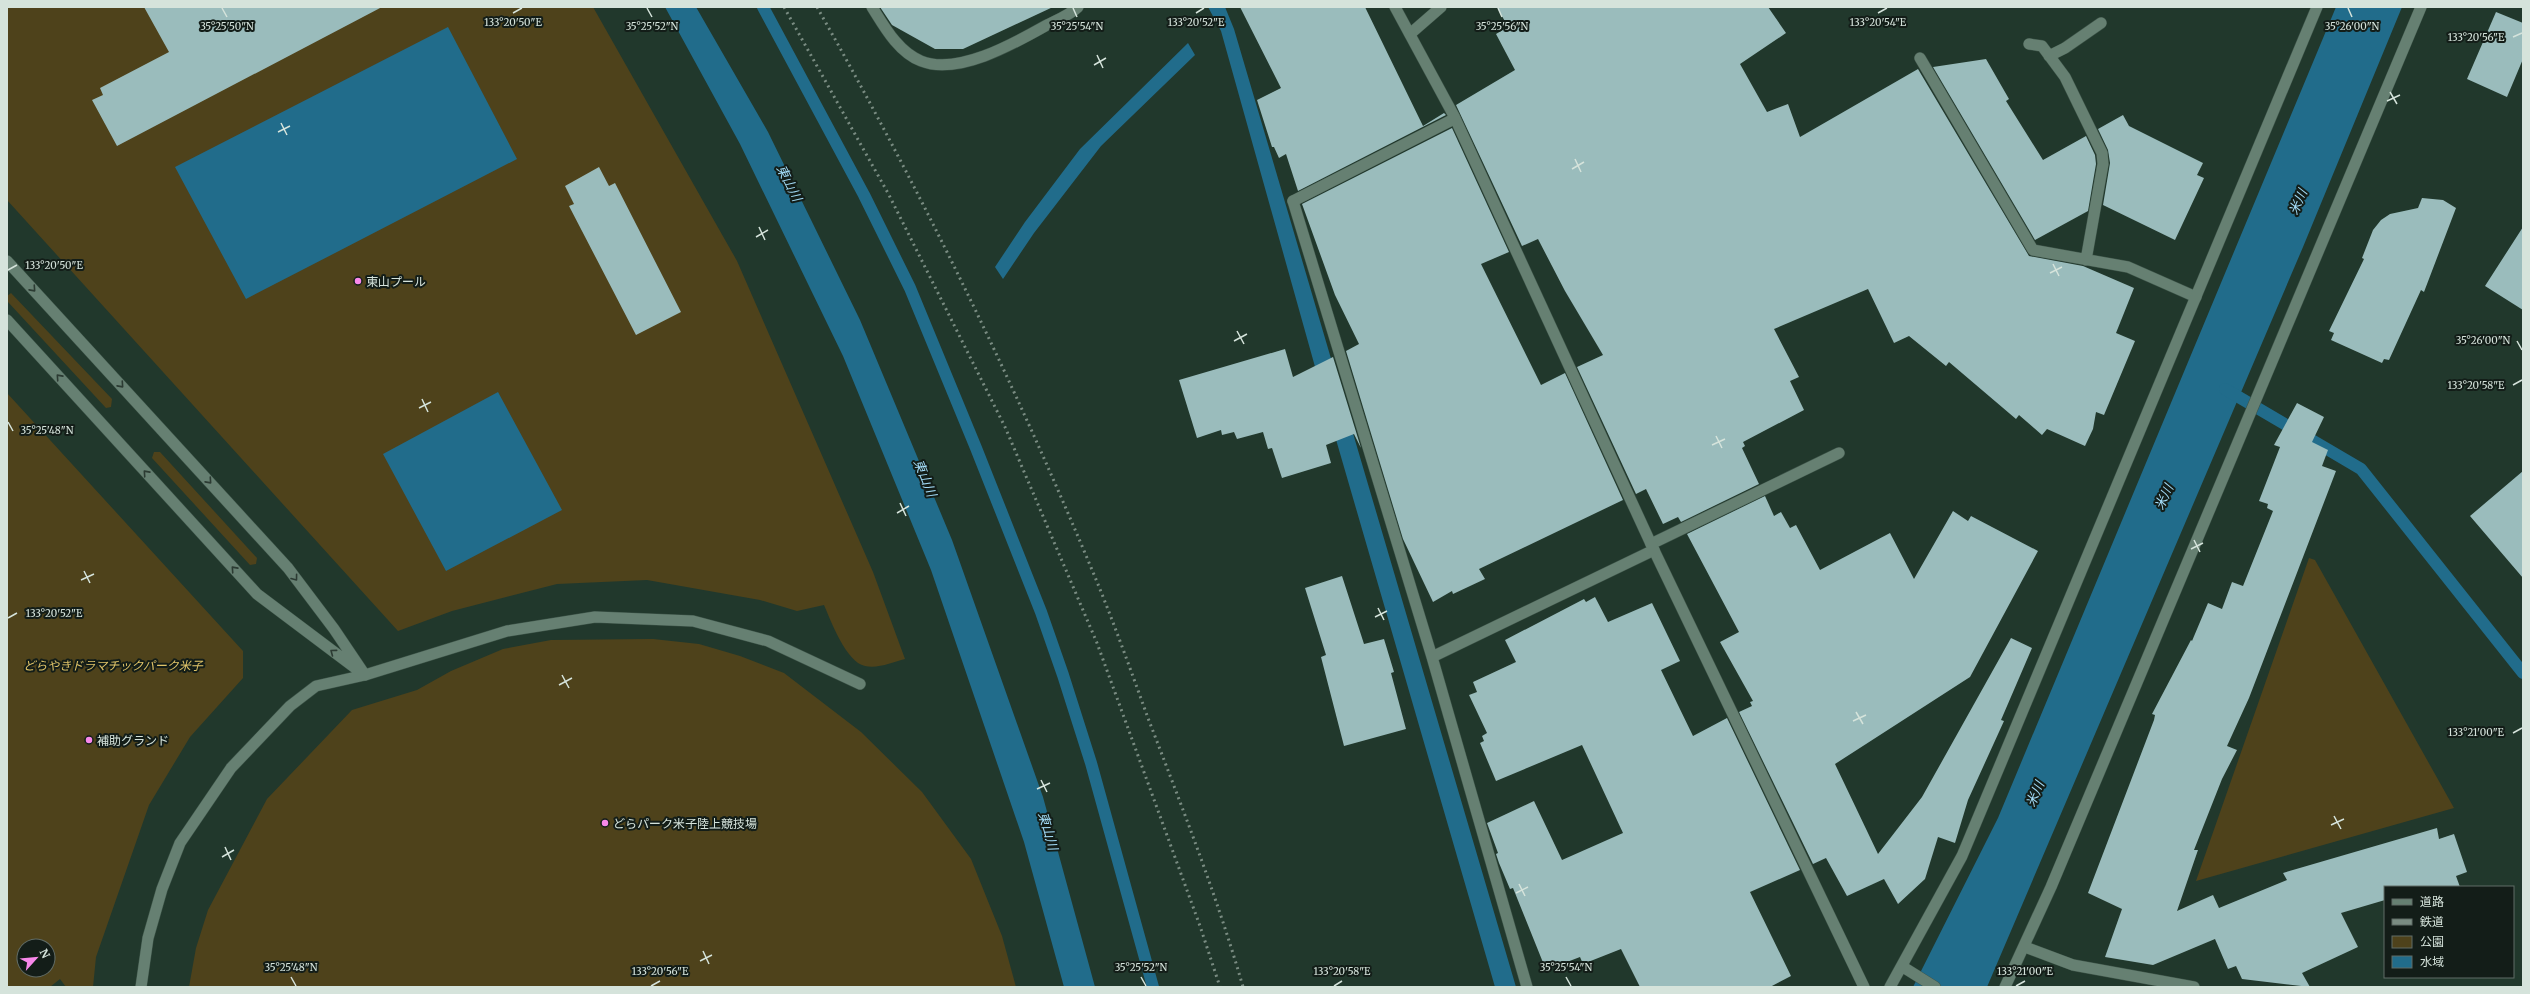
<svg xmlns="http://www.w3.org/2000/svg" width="2530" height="994" font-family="Merriweather,'Noto Sans JP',serif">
  <rect width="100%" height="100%" fill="#21382c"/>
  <path fill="#4e421b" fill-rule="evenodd" d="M7 7H593L737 261 873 572 905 659C893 662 878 669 865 666 846 662 831 621 824 605L797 611 760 600 647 580 557 584 452 611 398 631 7 200Z
    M11 293 112 399 111 407 106 408 8 302 7 296Z
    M7 393 243 651V678L190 737 149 805 96 957 93 987H66L60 979 50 987H7ZM24 946H48V970H24Z
    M154 452H160L257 558 256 564 250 565 152 458Z
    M2309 558 2315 560 2454 808 2196 881Z
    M653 639 699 644 740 656 784 673 861 732 922 792 971 859 1002 936 1016 987H189L196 948 208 910 267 799 352 710 417 690 451 671 503 649 551 640Z"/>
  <path fill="#216c8b" d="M665 7H696L768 132 860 320 952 540 1043 797 1095 987H1064L1024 842 931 570 843 356 740 144Z
    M1208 7H1225L1234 29 1516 987H1495L1319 381 1221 31Z
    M2336 7H2402L2303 247 1987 987H1913L1998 818Z
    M448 27 517 159 246 299 175 167Z
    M1188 43 1195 55 1101 146 1034 233 1003 279 995 267 1025 222 1080 149Z
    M498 392 562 510 446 571 383 454Z"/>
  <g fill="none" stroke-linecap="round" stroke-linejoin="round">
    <path stroke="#216c8b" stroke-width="12" d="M763 7 864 195 910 288 976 448 1041 612 1063 675 1091 763 1153 987
      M2225 389 2361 469 2523 673"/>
  </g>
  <path fill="#9abcbc" d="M144 7H382L117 146 92 100 103 95 100 88 169 52Z
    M880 7H1053L963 49H935L892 25Z
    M1240 7H1365L1423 126 1444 113 1446 115 1298 191 1286 154 1279 158 1274 147H1272L1257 100 1281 88Z
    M1497 7H1768L1786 33 1740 64 1767 112 1788 104 1800 137 1918 69 2029 256 2083 266 2134 288 2116 333 2135 341 2104 415 2096 412 2093 429 2085 446 2047 429 2042 435 2019 415 2016 419 1949 362 1946 366 1909 336 1894 343 1868 289 1774 329 1799 377 1790 381 1804 410 1743 442 1745 446 1742 448 1759 484 1681 522 1678 517 1663 524 1646 489 1636 494 1577 367 1603 355 1565 291 1538 239 1522 246 1456 105 1515 70 1496 34 1508 27Z
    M2496 12 2523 23V59L2507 97 2467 79Z
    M1986 59 2009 99 2006 101 2043 160 2086 136 2095 155 2096 164 2088 211 2035 240 1933 67Z
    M2123 115 2129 126 2203 163 2197 175 2204 178 2175 240 2103 205 2110 163 2108 150 2098 129Z
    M1452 128 1509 252 1481 264 1541 385 1565 373 1623 500 1479 569 1485 579 1453 594 1452 591 1433 602 1403 539 1346 351 1359 344 1335 295 1302 204Z
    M599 167 609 186 615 183 681 312 636 335 569 206 574 204 565 186Z
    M2422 198 2443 200 2456 208 2424 292 2421 290 2389 360 2384 359 2382 363 2331 340 2334 333 2329 331 2364 259 2362 258 2373 230 2381 220 2390 214 2418 208Z
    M2523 227V310L2485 286Z
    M1285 349 1293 377 1333 357 1361 448 1354 434 1326 445 1331 463 1282 478 1272 448 1268 449 1263 432 1237 439 1234 432 1222 435 1221 430 1197 438 1179 380Z
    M2297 403 2324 417 2312 442 2328 450 2322 466 2336 471 2249 698 2227 746 2237 750 2222 779 2194 850H2198L2177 911 2213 895 2219 908 2287 880 2283 873 2437 828 2439 839 2454 834 2467 872 2456 876 2460 887H2385V900L2341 913 2358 947 2302 973 2310 987 2242 979 2236 966 2228 969 2215 939 2153 965 2105 957 2122 909 2088 893 2154 720 2155 715 2152 714 2191 640 2192 641 2208 603 2222 609 2232 582 2243 586 2273 511 2267 508 2268 504 2259 501 2280 447 2274 445Z
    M2523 471V578L2470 516Z
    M1765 496 1774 516 1781 512 1790 528 1796 525 1820 570 1890 533 1914 579 1953 511 1968 521 1971 516 2038 551 1970 677 1835 764 1878 854 1922 797 2011 638 2032 648 2001 720 2004 721 1968 800 1955 843 1938 837 1925 879 1898 904 1884 879 1847 896 1826 858 1813 864 1739 712 1752 706 1750 702 1753 701 1720 642 1739 632 1687 534Z
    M1342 576 1364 644 1384 639 1394 672 1391 673 1406 729 1344 746 1321 657 1326 655 1305 588Z
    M1595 597 1608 622 1652 603 1680 661 1661 670 1693 736 1727 718 1800 870 1750 892 1791 976 1770 987H1640L1621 949 1583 964 1580 957 1546 970 1513 888 1510 889 1499 863 1496 854 1498 853 1487 823 1534 801 1562 860 1623 833 1582 745 1496 781 1480 743 1484 741 1482 736 1487 733 1469 695 1477 692 1473 682 1516 662 1505 640 1584 599 1586 602Z"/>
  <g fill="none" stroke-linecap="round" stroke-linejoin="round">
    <defs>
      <path id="service" d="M1410 34 1441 7
        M2029 44 2042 46 2065 77 2102 153 2103 164 2086 260
        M2049 56 2065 48 2101 23
        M1920 58 2033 250 2128 267 2196 297
        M1293 201 1454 119
        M1651 544 1839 453
        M365 675 507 631 595 617 693 621 768 641 860 684"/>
      <path id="pedestrian" d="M1903 967 1935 987
        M1890 987 1962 856 2317 7"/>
      <path id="minor" d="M872 7C884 26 898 52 921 61 958 76 1015 43 1047 25 1057 20 1070 15 1078 7
        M1293 201 1432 657 1527 987
        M1432 657 1654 550
        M2025 947 2073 965 2194 987
        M2005 987 2051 887 2421 7"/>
      <path id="tertiary" d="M1395 7 1454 116 1651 544 1864 987
        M7 261 288 568 334 629 365 675
        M7 320 257 594 358 670
        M141 987 148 938 162 889 180 843 231 768 290 706 316 686 365 675"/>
    </defs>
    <use href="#service" stroke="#3d5348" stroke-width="12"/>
    <use href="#pedestrian" stroke="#3d5348" stroke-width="12"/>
    <use href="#minor" stroke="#3d5348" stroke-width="12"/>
    <use href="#tertiary" stroke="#3d5348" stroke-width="12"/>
    <use href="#service" stroke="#668072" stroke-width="11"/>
    <use href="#pedestrian" stroke="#668072" stroke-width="11"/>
    <use href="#minor" stroke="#668072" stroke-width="11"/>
    <use href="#tertiary" stroke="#668072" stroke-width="11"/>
    <path stroke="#7a8c82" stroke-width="3" stroke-dasharray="2 4" stroke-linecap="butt" d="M784 7 889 195 1005 427 1097 643 1200 926 1220 987
      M817 7C921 191 1014 382 1095 577 1114 623 1131 671 1148 718 1182 807 1217 896 1243 987"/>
  </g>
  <defs><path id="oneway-chevron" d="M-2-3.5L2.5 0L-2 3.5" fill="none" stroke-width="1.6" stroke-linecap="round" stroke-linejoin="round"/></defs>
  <g stroke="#2c3b33">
    <use href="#oneway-chevron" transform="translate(33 289) rotate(48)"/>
    <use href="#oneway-chevron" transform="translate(59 377) rotate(-132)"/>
    <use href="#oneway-chevron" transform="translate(121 385) rotate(48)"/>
    <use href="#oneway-chevron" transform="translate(146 473) rotate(-132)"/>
    <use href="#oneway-chevron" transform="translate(209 481) rotate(48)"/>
    <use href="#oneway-chevron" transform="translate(234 569) rotate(-132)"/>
    <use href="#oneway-chevron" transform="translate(295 578) rotate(53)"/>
    <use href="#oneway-chevron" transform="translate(333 652) rotate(-143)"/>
  </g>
  <path fill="none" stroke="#d5e3db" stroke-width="1.5" d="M222 8 227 17M647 8 652 17M1073 8 1077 17M1498 8 1502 17M2348 8 2352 17M513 13 522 8M1196 13 1204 8M1878 13 1887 8M2513 37 2522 33M1097 55 1103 68M1094 65 1106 58M2390 92 2397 104M2387 101 2400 95M281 123 287 135M278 132 290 126M1575 159 1581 172M1572 169 1584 162M759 227 765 240M756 237 768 230M2053 264 2059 276M8 270 17 265M2050 273 2062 267M1237 331 1244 344M1234 341 1247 334M2517 341 2522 350M2513 385 2522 380M422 399 428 412M419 408 431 402M8 422 13 431M1716 436 1722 448M1712 445 1725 439M900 503 906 516M897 513 909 506M2194 540 2200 552M2191 549 2203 543M84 571 90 583M81 580 94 574M1378 608 1384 620M1375 617 1387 611M8 618 17 613M562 675 569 688M559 685 572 678M1856 712 1863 724M1853 721 1866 715M2513 733 2522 728M1041 780 1047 792M1037 789 1050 783M2334 816 2341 829M2331 825 2344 819M225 847 231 860M222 857 234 850M1519 884 1525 896M1516 893 1528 887M703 951 709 964M700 961 712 955M291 977 296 986M1141 977 1146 986M1566 977 1571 986M651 986 660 981M1334 986 1342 981M2016 986 2025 981"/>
  <g fill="#f888ea" stroke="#131d18" stroke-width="1.5">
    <circle cx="358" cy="281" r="4"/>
    <circle cx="89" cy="740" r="4"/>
    <circle cx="605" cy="823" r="4"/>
  </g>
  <g text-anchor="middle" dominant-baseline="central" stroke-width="4" stroke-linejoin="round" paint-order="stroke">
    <g font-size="12" fill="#d5e3db" stroke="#131d18" text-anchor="start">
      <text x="366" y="281">東山プール</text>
      <text x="97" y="740">補助グランド</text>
      <text x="613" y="823">どらパーク米子陸上競技場</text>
    </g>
    <g font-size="12" font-style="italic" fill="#e0c468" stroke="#131d18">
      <text x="113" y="665">どらやきドラマチックパーク米子</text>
    </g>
    <g font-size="13" font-style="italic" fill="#a2dbf7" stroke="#131d18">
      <text transform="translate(789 183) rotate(63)">東山川</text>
      <text transform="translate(2298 202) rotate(-66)">米川</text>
      <text transform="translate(925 478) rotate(68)">東山川</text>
      <text transform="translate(2164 497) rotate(-65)">米川</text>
      <text transform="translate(2035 794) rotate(-67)">米川</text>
      <text transform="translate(1048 831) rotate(74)">東山川</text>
    </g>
  </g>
  <g font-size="10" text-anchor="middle" fill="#d5e3db" stroke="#131d18" stroke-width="4" stroke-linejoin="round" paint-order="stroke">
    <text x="513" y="26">133°20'50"E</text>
    <text x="1196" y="26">133°20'52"E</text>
    <text x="1878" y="26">133°20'54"E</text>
    <text x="227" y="30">35°25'50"N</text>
    <text x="652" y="30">35°25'52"N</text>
    <text x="1077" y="30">35°25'54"N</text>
    <text x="1502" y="30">35°25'56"N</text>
    <text x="2352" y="30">35°26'00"N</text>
    <text x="2476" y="41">133°20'56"E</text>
    <text x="54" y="269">133°20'50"E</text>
    <text x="2483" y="344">35°26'00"N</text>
    <text x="2476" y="389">133°20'58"E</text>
    <text x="47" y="434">35°25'48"N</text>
    <text x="54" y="617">133°20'52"E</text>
    <text x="2476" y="736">133°21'00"E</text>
    <text x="291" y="971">35°25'48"N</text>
    <text x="1141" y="971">35°25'52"N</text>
    <text x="1566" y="971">35°25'54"N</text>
    <text x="660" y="975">133°20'56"E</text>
    <text x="1342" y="975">133°20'58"E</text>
    <text x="2025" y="975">133°21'00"E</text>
  </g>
  <rect width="2530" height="994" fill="none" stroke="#d5e3db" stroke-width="16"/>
  <rect x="2384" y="886" width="130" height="92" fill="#131d18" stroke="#616c66"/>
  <rect x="2392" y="899" width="20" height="6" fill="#668072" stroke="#616c66"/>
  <text x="2420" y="906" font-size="12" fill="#d5e3db">道路</text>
  <rect x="2392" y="919" width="20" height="6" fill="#7a8c82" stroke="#616c66"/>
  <text x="2420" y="926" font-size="12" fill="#d5e3db">鉄道</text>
  <rect x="2392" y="936" width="20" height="12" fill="#4e421b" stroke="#616c66"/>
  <text x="2420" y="946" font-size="12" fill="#d5e3db">公園</text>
  <rect x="2392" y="956" width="20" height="12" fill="#216c8b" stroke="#616c66"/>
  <text x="2420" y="966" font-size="12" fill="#d5e3db">水域</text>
  <g transform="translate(36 958) rotate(63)"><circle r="19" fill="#131d18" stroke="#616c66"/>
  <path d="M0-3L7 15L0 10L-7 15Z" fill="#f888ea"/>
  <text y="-6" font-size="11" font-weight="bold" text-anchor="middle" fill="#d5e3db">N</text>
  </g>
</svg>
